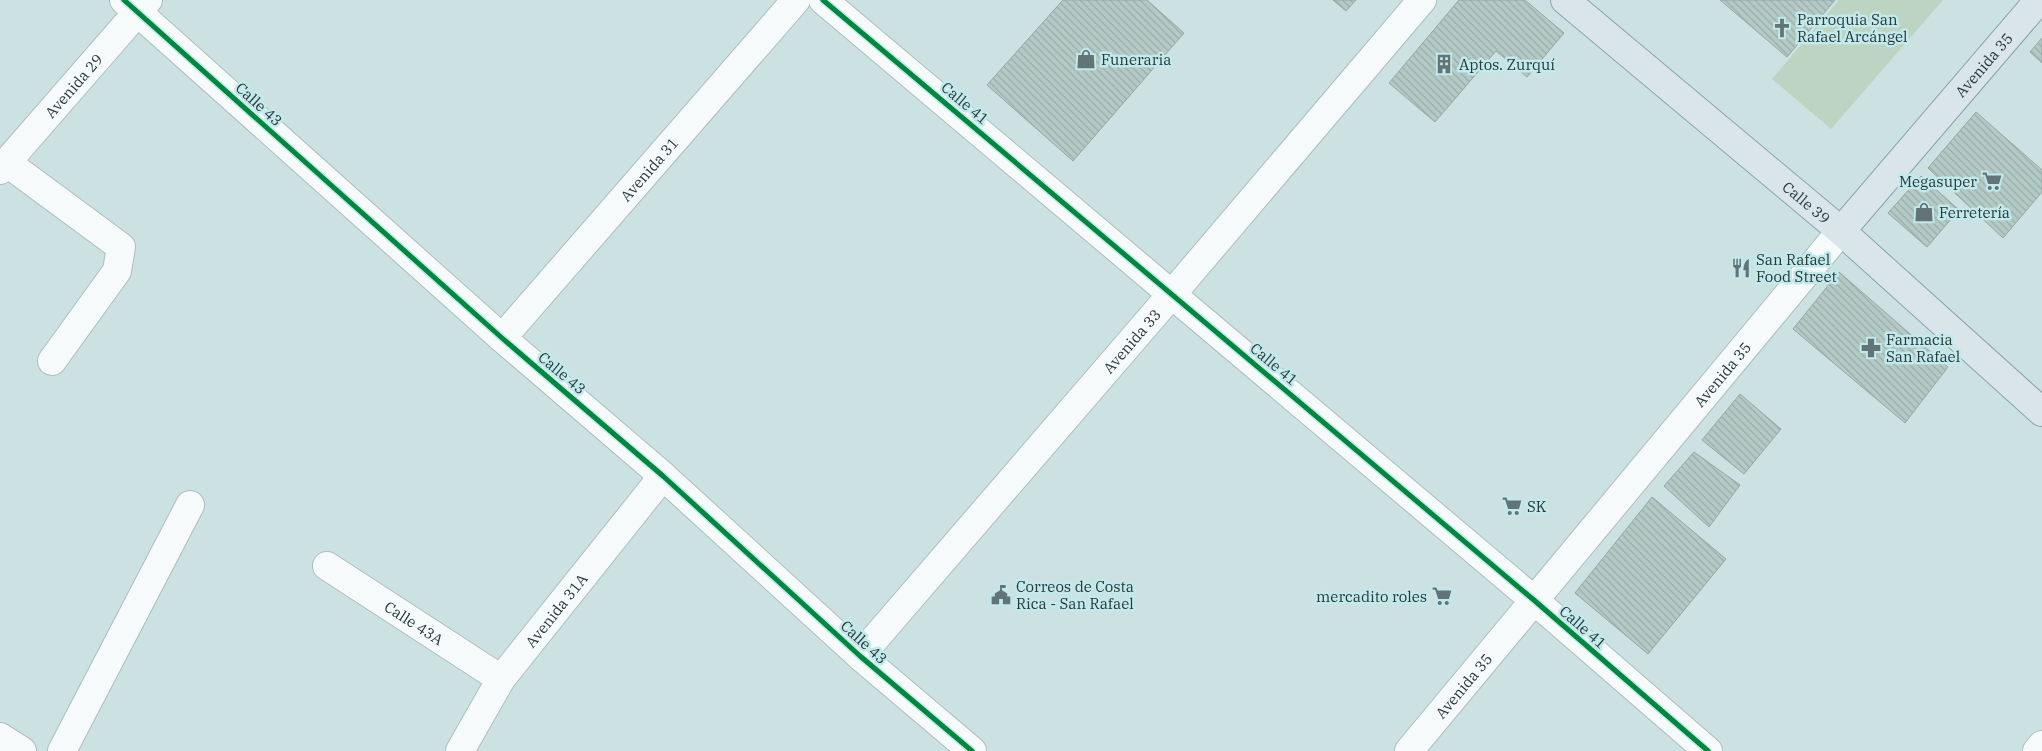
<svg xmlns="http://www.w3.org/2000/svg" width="2042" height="751" font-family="'IBM Plex Serif',serif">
  <defs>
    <pattern id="building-back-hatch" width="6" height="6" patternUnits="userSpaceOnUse" patternTransform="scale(1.25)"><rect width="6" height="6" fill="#b3cac5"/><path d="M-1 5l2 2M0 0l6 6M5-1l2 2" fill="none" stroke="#9aaeaa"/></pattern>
  </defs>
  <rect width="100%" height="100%" fill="#cbe1e2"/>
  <path fill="#bed4c2" d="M1839 0H1943L1831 129 1772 79Z"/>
  <path fill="url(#building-back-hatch)" stroke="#97a7a5" d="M1063 0H1147L1184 33 1073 161 987 85Z
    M1333 0H1356L1346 11Z
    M1459 0H1525L1564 33 1527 77 1496 51 1435 122 1389 83Z
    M1720 0H1835L1787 57Z
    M2042 38V63L2030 52Z
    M1976 112 2042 170V192L2003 238 1928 168Z
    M1921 176 1959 210 1927 247 1888 213Z
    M1839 272 1948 367 1905 423 1793 329Z
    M1740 394 1781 429 1744 474 1702 440Z
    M1694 452 1740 485 1709 527 1664 486Z
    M1652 497 1726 559 1648 654 1575 593Z"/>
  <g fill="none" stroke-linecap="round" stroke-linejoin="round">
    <defs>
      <g id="minor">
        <path d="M124 0 502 338 663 476 860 656 972 751"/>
        <path d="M823 0 1535 601 1708 751"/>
        <path d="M6 162 121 247 117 271 52 361"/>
        <path id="s1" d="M0 170 148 0"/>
        <path id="s2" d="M502 338 796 0"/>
        <path id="s3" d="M327 566 501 679"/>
        <path id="s4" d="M860 656 1172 294 1422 0"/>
        <path d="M0 737 22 751"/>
        <path d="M62 751 190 505"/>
        <path id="s5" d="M460 751 501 679 663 476"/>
        <path id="s6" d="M1409 751 1841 231"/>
        <path d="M2037 751 2042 745"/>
      </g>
      <g id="major">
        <path id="s7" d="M1565 0 1841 231 2042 412"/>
        <path id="s8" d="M1841 231 2039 0"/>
      </g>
    </defs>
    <use href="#minor" stroke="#adbebe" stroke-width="30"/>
    <use href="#major" stroke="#8ba4ac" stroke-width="30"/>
    <use href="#minor" stroke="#f7fafb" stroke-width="28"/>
    <use href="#major" stroke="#d9e5e9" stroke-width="28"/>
    <defs>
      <path id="cycleway" d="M124 0 502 338 663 476 860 656 972 751
        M823 0 1535 601 1708 751"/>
    </defs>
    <use href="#cycleway" stroke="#c2e9eb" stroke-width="8"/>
    <use href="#cycleway" stroke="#00873e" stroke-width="5"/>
  </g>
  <defs>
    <symbol id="church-bare" viewBox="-9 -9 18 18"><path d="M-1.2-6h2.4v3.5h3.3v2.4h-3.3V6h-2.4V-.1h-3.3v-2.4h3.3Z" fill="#627475" stroke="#c2e9eb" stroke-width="2.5" paint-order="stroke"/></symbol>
    <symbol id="shop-bare" viewBox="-9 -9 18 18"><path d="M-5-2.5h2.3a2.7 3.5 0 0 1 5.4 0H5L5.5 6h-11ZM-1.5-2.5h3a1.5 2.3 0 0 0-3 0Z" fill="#627475" stroke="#c2e9eb" stroke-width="2.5" paint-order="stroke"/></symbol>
    <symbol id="building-bare" viewBox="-9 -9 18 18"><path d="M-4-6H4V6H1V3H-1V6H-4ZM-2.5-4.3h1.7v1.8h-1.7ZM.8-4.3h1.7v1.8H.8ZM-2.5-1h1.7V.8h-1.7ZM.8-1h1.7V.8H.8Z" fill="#627475" stroke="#c2e9eb" stroke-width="2.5" paint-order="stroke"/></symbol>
    <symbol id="supermarket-bare" viewBox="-9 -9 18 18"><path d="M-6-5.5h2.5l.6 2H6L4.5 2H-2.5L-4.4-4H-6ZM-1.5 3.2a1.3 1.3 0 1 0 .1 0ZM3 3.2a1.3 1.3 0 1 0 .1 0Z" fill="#627475" stroke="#c2e9eb" stroke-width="2.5" paint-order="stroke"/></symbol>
    <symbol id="restaurant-bare" viewBox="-9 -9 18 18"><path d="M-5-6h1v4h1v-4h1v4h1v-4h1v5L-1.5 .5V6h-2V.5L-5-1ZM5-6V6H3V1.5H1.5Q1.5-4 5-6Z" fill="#627475" stroke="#c2e9eb" stroke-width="2.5" paint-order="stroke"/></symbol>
    <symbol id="pharmacy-bare" viewBox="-9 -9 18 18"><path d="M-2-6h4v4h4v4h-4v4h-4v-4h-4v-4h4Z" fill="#627475" stroke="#c2e9eb" stroke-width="2.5" paint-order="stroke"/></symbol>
    <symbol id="civic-bare" viewBox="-9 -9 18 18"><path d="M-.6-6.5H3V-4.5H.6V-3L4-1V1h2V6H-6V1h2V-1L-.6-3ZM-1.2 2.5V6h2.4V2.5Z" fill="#627475" stroke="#c2e9eb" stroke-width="2.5" paint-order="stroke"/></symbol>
  </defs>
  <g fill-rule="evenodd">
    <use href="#church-bare" x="1768" y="14" width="28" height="28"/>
    <use href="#shop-bare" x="1072" y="45" width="28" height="28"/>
    <use href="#building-bare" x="1430" y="50" width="28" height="28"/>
    <use href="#supermarket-bare" x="1978" y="167" width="28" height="28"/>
    <use href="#shop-bare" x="1910" y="198" width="28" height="28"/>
    <use href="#restaurant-bare" x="1727" y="254" width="28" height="28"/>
    <use href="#pharmacy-bare" x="1857" y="334" width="28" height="28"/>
    <use href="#supermarket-bare" x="1498" y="492" width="28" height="28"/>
    <use href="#civic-bare" x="987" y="581" width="28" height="28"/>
    <use href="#supermarket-bare" x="1428" y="582" width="28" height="28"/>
  </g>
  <g text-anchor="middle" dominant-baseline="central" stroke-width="5" stroke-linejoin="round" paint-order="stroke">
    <g font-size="15" fill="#2a393a" stroke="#c2e9eb" text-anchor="start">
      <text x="1797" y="19">Parroquia San<tspan x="1797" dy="17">Rafael Arcángel</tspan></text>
      <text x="1101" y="59">Funeraria</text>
      <text x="1459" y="64">Aptos. Zurquí</text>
      <text x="1977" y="181" text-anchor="end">Megasuper</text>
      <text x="1939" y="212">Ferretería</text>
      <text x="1756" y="259">San Rafael<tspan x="1756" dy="17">Food Street</tspan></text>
      <text x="1886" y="339">Farmacia<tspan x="1886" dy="17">San Rafael</tspan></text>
      <text x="1527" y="506">SK</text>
      <text x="1016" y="586">Correos de Costa<tspan x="1016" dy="17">Rica - San Rafael</tspan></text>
      <text x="1427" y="596" text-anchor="end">mercadito roles</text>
    </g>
    <g font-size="15" fill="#2a393a" stroke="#c2e9eb">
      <text stroke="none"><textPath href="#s8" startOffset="219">Avenida 35</textPath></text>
      <text stroke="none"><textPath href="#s1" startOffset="112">Avenida 29</textPath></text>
      <text transform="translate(965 103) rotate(40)">Calle 41</text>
      <text transform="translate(259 104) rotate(42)">Calle 43</text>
      <text stroke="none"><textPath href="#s2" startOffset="224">Avenida 31</textPath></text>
      <text stroke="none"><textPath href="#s7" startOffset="315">Calle 39</textPath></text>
      <text stroke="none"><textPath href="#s4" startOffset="416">Avenida 33</textPath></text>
      <text transform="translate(1274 364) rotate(40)">Calle 41</text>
      <text transform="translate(562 373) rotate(40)">Calle 43</text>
      <text stroke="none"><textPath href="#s6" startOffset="490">Avenida 35</textPath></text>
      <text stroke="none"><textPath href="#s5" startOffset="171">Avenida 31A</textPath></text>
      <text stroke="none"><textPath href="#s3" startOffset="104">Calle 43A</textPath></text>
      <text transform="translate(1583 627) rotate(41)">Calle 41</text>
      <text transform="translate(864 642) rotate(42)">Calle 43</text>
      <text stroke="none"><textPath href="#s6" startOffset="85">Avenida 35</textPath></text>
    </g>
  </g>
</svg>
